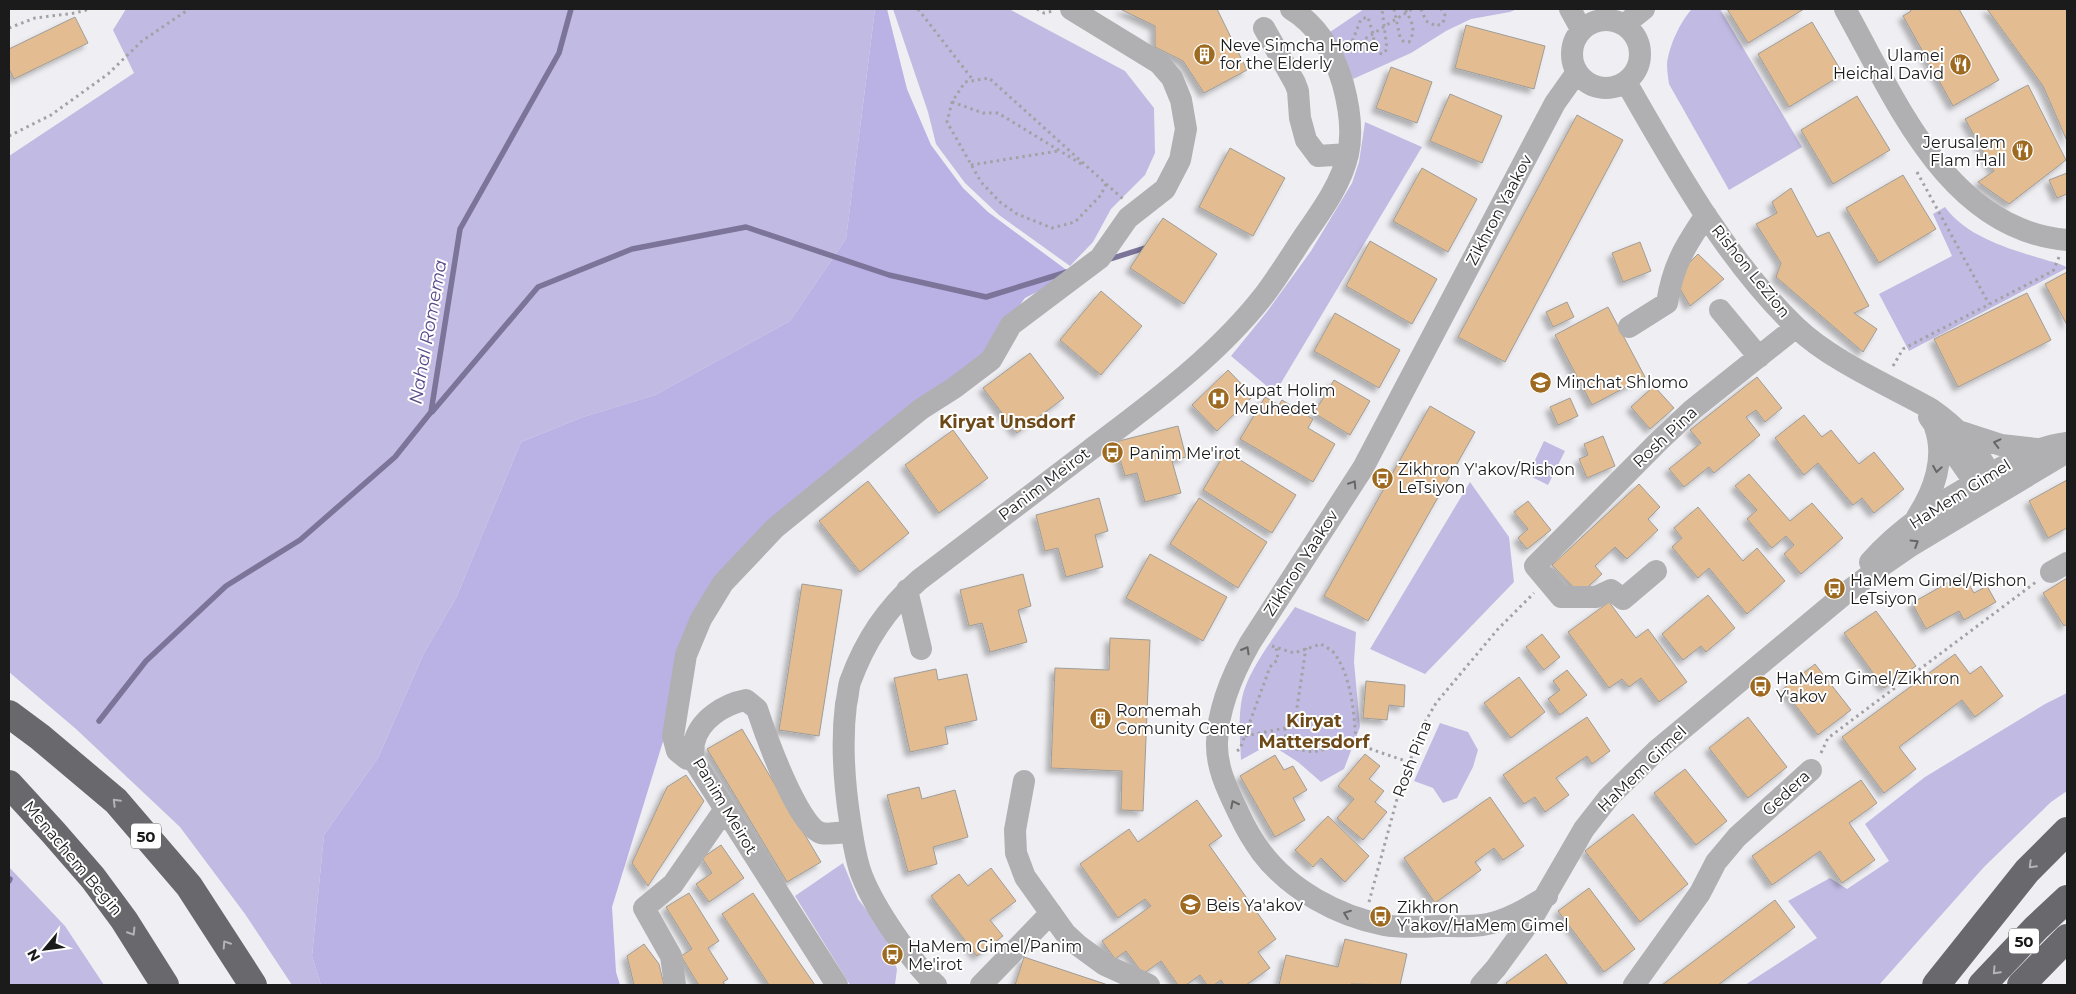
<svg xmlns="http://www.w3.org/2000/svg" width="2076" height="994" font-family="Montserrat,sans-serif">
  <defs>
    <filter id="shadow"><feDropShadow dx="-4.5" dy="4.5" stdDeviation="2.5" flood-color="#0004"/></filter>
  </defs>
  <rect width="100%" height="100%" fill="#efeff3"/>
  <path fill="#c1bae2" d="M126 9H875L846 239 790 321 655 395 583 417 521 442 456 598 424 653 378 758 324 835 312 956 321 985H292L245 914 180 827 76 729 9 672V156L134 73 113 30Z
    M893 9H1009L1125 71 1154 108 1155 153 1145 175 1111 209 1093 242 1070 266 999 215 965 183 936 144 928 112Z
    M1364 9H1517L1510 12 1471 19 1446 31 1411 53 1353 79 1330 32Z
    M1692 9H1720L1802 147 1729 190 1669 84C1668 78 1667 70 1667 64 1669 46 1680 22 1692 9Z
    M1365 122 1422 147 1275 393 1231 356 1266 313 1311 251 1352 183 1359 162Z
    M1945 207C1967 237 2009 249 2043 259 2050 262 2062 263 2067 268L1909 351 1879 294 1952 256 1933 214Z
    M1544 441 1565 451 1548 485 1528 475Z
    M1470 482 1509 537 1514 582 1425 674 1370 649Z
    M1295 607 1356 632 1354 662 1360 727 1344 769 1321 782 1298 762 1270 744 1241 760C1240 739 1238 719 1242 698 1248 669 1278 632 1295 607Z
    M2067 693V791L2051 802 1984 867 1879 985H1745L1817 938 1788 901 1830 878 1847 889 1889 861 1865 824 1925 777 2045 704Z
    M1440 723 1468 732 1478 750 1473 767 1457 798 1443 803 1433 788 1414 781Z
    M843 863 858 899 883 931 897 969 895 985H850L795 896Z
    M9 867 65 926 104 985H9Z"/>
  <path fill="#bab1e5" d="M875 9H887L907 89 931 145 963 188 988 212 1072 274 1025 298 982 357 728 565 665 735 612 907 616 972 620 985H321L312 956 324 835 378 758 424 653 456 598 521 442 583 417 655 395 790 321 846 239Z"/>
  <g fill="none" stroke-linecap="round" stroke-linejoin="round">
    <path stroke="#7c7599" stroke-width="5.5" d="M1107 260 1148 247
      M432 412 538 287 632 249 746 227 889 275 986 297 1067 272
      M99 721 146 661 226 586 300 540 395 457 431 412 460 229 559 53 571 9
      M9 881 10 879"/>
  </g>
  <path fill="#e3bd91" stroke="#9e9c99" filter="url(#shadow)" d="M1120 9H1217L1247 70 1204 93 1183 61 1155 47V26Z
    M1727 9H1804L1748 43Z
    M1910 9H1959L1999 80 1953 106 1903 16 1911 11Z
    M1987 9H2067V141L2043 86Z
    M75 17 88 43 14 79 9 69V49Z
    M1812 22 1843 74 1789 107 1758 54Z
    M1466 25 1545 46 1534 89 1455 68Z
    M1391 67 1432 82 1417 123 1376 108Z
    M2028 85 2066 160 2009 204 1978 182 1994 171 1965 119Z
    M1450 94 1502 116 1482 163 1430 141Z
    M1857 96 1890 150 1833 184 1801 130Z
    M1577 115 1623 140 1505 362 1458 337Z
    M1230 148 1285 178 1253 236 1199 207Z
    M1422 168 1477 199 1448 252 1393 221Z
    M2067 173V194L2057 198 2049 180Z
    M1903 175 1936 229 1879 263 1846 208Z
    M1791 188 1817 237 1829 232 1869 306 1854 313 1877 329 1863 352 1776 277 1781 263 1756 224 1777 213 1772 202Z
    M1163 218 1217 254 1184 304 1130 268Z
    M1370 241 1437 279 1412 324 1346 286Z
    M1640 242 1651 271 1623 282 1612 253Z
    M1698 254 1724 279 1690 306 1679 287 1687 265Z
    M2067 272V325L2045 284Z
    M1101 291 1142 326 1101 375 1060 340Z
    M2027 293 2051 340 1958 387 1934 339Z
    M1567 302 1574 317 1553 327 1546 312Z
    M1608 307 1645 377 1592 405 1555 335Z
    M1335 313 1400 350 1379 388 1314 351Z
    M1030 353 1064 398 1017 433 983 388Z
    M1228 370 1253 396 1217 431 1192 405Z
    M1757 377 1782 408 1765 422 1756 410 1746 417 1760 435 1714 473 1709 467 1684 487 1669 469 1701 443 1690 430Z
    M1334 380 1370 401 1350 435 1314 413Z
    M1654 386 1674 408 1650 429 1631 407Z
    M1265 397 1279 405 1282 400 1313 419 1308 428 1335 444 1313 482 1240 439Z
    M1570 398 1578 416 1558 425 1550 407Z
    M1430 406 1475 432 1368 621 1324 596Z
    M1804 415 1822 437 1831 430 1859 464 1874 452 1904 489 1874 513 1862 498 1853 505 1818 463 1804 475 1775 438Z
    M1178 426 1186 457 1172 461 1181 493 1145 502 1137 473 1125 476 1115 442Z
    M953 430 988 478 939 513 905 465Z
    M1603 436 1615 466 1587 478 1579 459 1588 455 1584 444Z
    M1226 451 1296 495 1272 533 1203 490Z
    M1749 474 1790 521 1812 503 1843 538 1801 574 1784 554 1794 545 1786 536 1772 548 1747 519 1757 510 1735 486Z
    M2067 480V528L2048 538 2029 501Z
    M868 481 909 533 860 572 819 521Z
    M1639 484 1660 507 1648 519 1658 530 1627 559 1615 547 1595 566 1602 574 1580 594 1552 565Z
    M1099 498 1108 531 1095 535 1103 567 1066 577 1058 548 1045 551 1036 515Z
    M1199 498 1267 542 1238 588 1170 544Z
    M1528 501 1551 530 1527 549 1518 538 1528 529 1514 512Z
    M1698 507 1743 561 1757 548 1785 581 1747 614 1709 568 1698 578 1672 547 1682 538 1674 528Z
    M1150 554 1227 597 1203 641 1126 598Z
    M1023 574 1031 606 1018 610 1027 642 990 652 982 623 969 626 960 590Z
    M1963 574 1974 593 1987 586 1996 602 1964 620 1959 611 1926 629 1912 603Z
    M2067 578V624L2064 626 2043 593Z
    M802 584 842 590 819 736 779 730Z
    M1708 595 1735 628 1706 652 1701 646 1683 660 1662 634Z
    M1609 602 1636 638 1648 629 1687 682 1659 702 1641 678 1629 687 1622 679 1609 688 1568 632Z
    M1876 611 1916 666 1884 688 1844 633Z
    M1542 634 1560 657 1544 670 1526 647Z
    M1110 638 1150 640 1143 811 1121 810 1122 771 1051 768 1055 668 1109 670Z
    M1955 654 1970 674 1981 666 2003 696 1975 717 1962 700 1899 747 1916 769 1884 793 1842 737Z
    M1815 664 1851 710 1818 735 1783 689Z
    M936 669 938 680 967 674 977 720 945 727 948 744 910 752 894 678Z
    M1567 670 1587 695 1560 715 1548 699 1560 690 1553 681Z
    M1519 677 1545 712 1511 738 1484 703Z
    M1366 681 1405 685 1404 707 1389 705 1387 720 1363 718Z
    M1587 717 1610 751 1592 764 1587 756 1556 778 1569 795 1545 812 1535 797 1524 804 1503 775Z
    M1748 717 1787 767 1748 798 1709 748Z
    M742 729 821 862 787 882 707 749Z
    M1365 754 1380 766 1369 779 1384 791 1375 802 1387 812 1363 840 1337 818 1354 799 1338 786Z
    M1275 755 1284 770 1293 766 1307 790 1293 798 1305 820 1275 837 1240 776Z
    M1685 769 1727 821 1696 845 1654 793Z
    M686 775 704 801 648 886 632 863 667 787Z
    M1861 780 1877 803 1849 823 1875 860 1842 883 1820 851 1772 885 1752 856Z
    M919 787 922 799 955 790 968 837 933 847 937 864 908 872 887 795Z
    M1490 797 1524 846 1503 860 1494 848 1475 862 1481 870 1435 903 1404 858Z
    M1197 800 1222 836 1209 845 1276 939 1258 952 1270 968 1246 985H1224L1221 980 1214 985H1207L1200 975 1186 985H1178L1161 961 1143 974 1126 951 1115 959 1102 941 1151 906 1145 899 1118 918 1080 864 1129 829 1138 842Z
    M1633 814 1688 884 1640 922 1585 851Z
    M1328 816 1369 856 1345 882 1321 858 1313 867 1295 850Z
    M721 845 744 878 709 902 696 884 712 873 702 858Z
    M991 868 1016 901 990 920 1003 936 977 956 931 896 959 874 968 886Z
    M1589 888 1635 949 1604 972 1558 911Z
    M689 893 719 941 708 948 728 979 723 982 725 985H695L698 984 681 956 692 949 666 907Z
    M753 893 795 956 815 985H769L722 914Z
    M1775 900 1795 927 1718 985H1662Z
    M1345 939 1407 954 1400 985 1351 984 1350 985H1279L1286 955 1338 967Z
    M644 944 659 964 664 985H634L627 956Z
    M1546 954 1568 985H1508L1506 983Z
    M1024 957 1108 985H1015Z"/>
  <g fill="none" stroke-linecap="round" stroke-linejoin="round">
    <path stroke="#a2a2a5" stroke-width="3" stroke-dasharray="2.5 4" stroke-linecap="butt" d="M918 9 973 80
      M1037 9 1044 13 1053 11
      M1394 9 1400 37 1403 41 1409 42C1417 29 1411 21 1405 9
      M1421 9 1426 21 1436 26 1443 23 1445 15 1441 9
      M9 28 35 18 75 13 90 9
      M1350 47 1361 19 1368 17 1373 34 1376 53 1383 54 1387 49 1382 9
      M1349 49 1412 9
      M952 102 983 113H998L1083 165
      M9 136 51 115 108 74 142 41 189 9
      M971 165 1058 151
      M1917 172 1989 304
      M1106 184 1101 195 1075 222 1052 228 1017 214 1000 202 981 182 947 122 952 102 965 82 989 78 1123 199
      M1893 366 1903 349 2053 271 2059 257
      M1272 646 1294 653 1321 644C1325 647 1331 649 1334 653 1352 677 1354 714 1356 742L1373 750 1409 762
      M1285 728 1286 741 1295 749 1313 752 1356 742
      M1245 736 1285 728 1296 714 1306 648
      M1237 751 1240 749 1270 667 1278 659 1276 647
      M1821 753 1828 738 2036 582
      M1369 902 1397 799 1421 729 1436 703 1498 629 1534 593"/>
    <path stroke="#b0b0b2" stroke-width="22" d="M1570 9 1581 29
      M1845 9C1896 100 1948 230 2067 240
      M1572 54a34 34 0 1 1 68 0a34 34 0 1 1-68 0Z
      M1624 25 1644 9
      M1264 28 1295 83 1298 91 1300 118 1306 140 1318 156 1348 154
      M1626 82C1675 167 1724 257 1796 327 1830 360 1888 385 1931 409 1954 425 1976 447 1989 473 1992 479 1993 489 1994 496
      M1720 310 1759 357
      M1629 327 1667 303C1673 265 1685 246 1706 215
      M1929 417 1975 483 1988 491
      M1958 431 2001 445 2037 449
      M1917 517C1934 491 1946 458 1935 427
      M1870 562C1901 527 1939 503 1980 480 2008 464 2034 447 2067 443
      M1656 571 1623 599 1611 590 1596 597H1561L1535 566 1660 440 1692 410 1796 327
      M2051 572 2067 563
      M907 590 921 649
      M693 759H687L677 751 673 736 686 655 701 619 723 583 775 528 921 409 954 388 991 360 1011 325 1100 258 1128 218 1165 189 1180 160 1186 129 1181 100 1172 78 1159 63 1071 9
      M1024 781 1015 830 1016 853 1025 877 1065 933 1079 946 1105 965 1149 985
      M1547 896C1528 908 1505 922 1482 925 1468 927 1454 926 1440 926 1422 927 1401 928 1384 925 1338 916 1290 890 1262 853 1253 841 1245 827 1239 814 1228 791 1216 768 1217 742 1218 707 1233 673 1250 643L1363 468 1555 103 1577 72
      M675 985 671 956 644 908 673 884 725 809
      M837 985 693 759C694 754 693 748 694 743 699 720 724 704 746 700L757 709C765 733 798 827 821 833 829 835 842 832 851 832
      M936 985C911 961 875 909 862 876 855 858 853 840 850 821 844 782 841 744 846 704 848 697 848 689 850 682 865 641 886 609 919 580 976 536 1033 493 1090 450 1152 403 1217 356 1265 294 1278 277 1290 257 1302 239 1320 213 1341 185 1348 154 1353 131 1349 106 1343 84 1334 53 1319 26 1291 9
      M981 985 1051 913
      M1481 985 1496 968 1533 917 1584 829 1609 797 1656 751 1847 592 1883 565 1912 545 2067 452
      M1634 985 1700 893 1716 862 1737 837 1811 770"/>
    <path stroke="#69686c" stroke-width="28" d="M9 714 40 737 116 801 189 886 253 985
      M9 784 53 832 93 878 124 920 165 985
      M1936 985 2027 871 2067 831
      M1982 985 2036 928 2067 899
      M2021 985 2067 938"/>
  </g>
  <defs><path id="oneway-chevron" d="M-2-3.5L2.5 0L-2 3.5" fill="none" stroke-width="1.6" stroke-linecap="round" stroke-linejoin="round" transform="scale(1.25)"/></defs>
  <g stroke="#666667">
    <use href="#oneway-chevron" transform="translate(1997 443) rotate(-166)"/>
    <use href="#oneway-chevron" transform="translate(1937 469) rotate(99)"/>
    <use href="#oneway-chevron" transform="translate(1353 484) rotate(-57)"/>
    <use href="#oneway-chevron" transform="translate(1915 543) rotate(-32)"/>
    <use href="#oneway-chevron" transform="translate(1246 650) rotate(-60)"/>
    <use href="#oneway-chevron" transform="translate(1234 804) rotate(-117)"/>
    <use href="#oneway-chevron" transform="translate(1347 914) rotate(-159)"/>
  </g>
  <g stroke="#b4b4b6">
    <use href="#oneway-chevron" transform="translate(116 802) rotate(-135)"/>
    <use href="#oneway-chevron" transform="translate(2032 865) rotate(135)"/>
    <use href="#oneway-chevron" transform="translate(132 932) rotate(58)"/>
    <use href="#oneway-chevron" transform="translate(226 944) rotate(-123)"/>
    <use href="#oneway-chevron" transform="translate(1996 971) rotate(133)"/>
  </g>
  <defs>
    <symbol id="building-disc" viewBox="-11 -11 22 22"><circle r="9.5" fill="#9e6a21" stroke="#fff"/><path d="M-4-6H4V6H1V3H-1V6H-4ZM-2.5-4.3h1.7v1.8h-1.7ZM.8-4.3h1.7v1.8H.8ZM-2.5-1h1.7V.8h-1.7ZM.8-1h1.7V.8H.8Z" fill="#fff"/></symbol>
    <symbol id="restaurant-disc" viewBox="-11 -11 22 22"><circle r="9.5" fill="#9e6a21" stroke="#fff"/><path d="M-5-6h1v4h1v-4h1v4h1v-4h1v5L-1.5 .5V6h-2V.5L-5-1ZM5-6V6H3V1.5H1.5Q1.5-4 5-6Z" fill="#fff"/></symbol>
    <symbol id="school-disc" viewBox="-11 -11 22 22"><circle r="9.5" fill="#9e6a21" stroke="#fff"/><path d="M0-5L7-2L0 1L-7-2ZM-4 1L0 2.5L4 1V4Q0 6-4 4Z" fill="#fff"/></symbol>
    <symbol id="hospital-disc" viewBox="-11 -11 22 22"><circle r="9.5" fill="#9e6a21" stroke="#fff"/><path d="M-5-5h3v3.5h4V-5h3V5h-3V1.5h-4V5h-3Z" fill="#fff"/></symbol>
    <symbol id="bus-disc" viewBox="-11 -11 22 22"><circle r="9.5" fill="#9e6a21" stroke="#fff"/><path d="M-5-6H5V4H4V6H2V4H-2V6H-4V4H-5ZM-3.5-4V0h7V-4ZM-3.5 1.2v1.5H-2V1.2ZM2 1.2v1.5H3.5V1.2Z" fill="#fff"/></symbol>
  </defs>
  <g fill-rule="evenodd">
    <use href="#building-disc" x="1192" y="42" width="25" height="25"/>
    <use href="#restaurant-disc" x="1948" y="52" width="25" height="25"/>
    <use href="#restaurant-disc" x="2010" y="138" width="25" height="25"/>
    <use href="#school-disc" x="1528" y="370" width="25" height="25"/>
    <use href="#hospital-disc" x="1206" y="386" width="25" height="25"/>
    <use href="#bus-disc" x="1100" y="440" width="25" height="25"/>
    <use href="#bus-disc" x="1370" y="466" width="25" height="25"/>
    <use href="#bus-disc" x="1822" y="576" width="25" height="25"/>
    <use href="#bus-disc" x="1748" y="674" width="25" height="25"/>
    <use href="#building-disc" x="1088" y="706" width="25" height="25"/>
    <use href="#school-disc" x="1178" y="892" width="25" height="25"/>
    <use href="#bus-disc" x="1368" y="904" width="25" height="25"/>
    <use href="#bus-disc" x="880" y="942" width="25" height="25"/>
  </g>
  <g text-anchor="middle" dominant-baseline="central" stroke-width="4" stroke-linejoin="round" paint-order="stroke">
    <g fill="#fff" stroke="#5f5f60" stroke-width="1">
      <rect x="131" y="823.5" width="30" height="25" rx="4"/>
      <rect x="2009" y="928.5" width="30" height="25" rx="4"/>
    </g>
    <g font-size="15" font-weight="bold" fill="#1b1b1c">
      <text x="146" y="836">50</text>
      <text x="2024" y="941">50</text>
    </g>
    <g font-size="16" fill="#1b1b1c" stroke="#fff" text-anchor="start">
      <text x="1220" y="45">Neve Simcha Home<tspan x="1220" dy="18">for the Elderly</tspan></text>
      <text x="1944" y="55" text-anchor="end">Ulamei<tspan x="1944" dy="18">Heichal David</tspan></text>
      <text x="2006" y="142" text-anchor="end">Jerusalem<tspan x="2006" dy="18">Flam Hall</tspan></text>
      <text x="1556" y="382">Minchat Shlomo</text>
      <text x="1234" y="390">Kupat Holim<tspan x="1234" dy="18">Meuhedet</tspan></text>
      <text x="1129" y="453">Panim Me'irot</text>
      <text x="1398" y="469">Zikhron Y'akov/Rishon<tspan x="1398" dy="18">LeTsiyon</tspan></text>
      <text x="1850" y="580">HaMem Gimel/Rishon<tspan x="1850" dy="18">LeTsiyon</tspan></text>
      <text x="1776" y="678">HaMem Gimel/Zikhron<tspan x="1776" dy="18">Y'akov</tspan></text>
      <text x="1116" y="710">Romemah<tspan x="1116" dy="18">Comunity Center</tspan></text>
      <text x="1206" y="905">Beis Ya'akov</text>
      <text x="1397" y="907">Zikhron<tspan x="1397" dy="18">Y'akov/HaMem Gimel</tspan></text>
      <text x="908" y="946">HaMem Gimel/Panim<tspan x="908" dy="18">Me'irot</tspan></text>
    </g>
    <g font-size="16" fill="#1b1b1c" stroke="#fff">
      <text transform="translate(1499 210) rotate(-62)">Zikhron Yaakov</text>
      <text transform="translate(1751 271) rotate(51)">Rishon LeZion</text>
      <text transform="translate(1665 437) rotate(-43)">Rosh Pina</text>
      <text transform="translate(1044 484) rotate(-37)">Panim Meirot</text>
      <text transform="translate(1960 494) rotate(-32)">HaMem Gimel</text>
      <text transform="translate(1301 563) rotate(-57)">Zikhron Yaakov</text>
      <text transform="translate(1412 759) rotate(-69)">Rosh Pina</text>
      <text transform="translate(1642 769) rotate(-44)">HaMem Gimel</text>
      <text transform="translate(1786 793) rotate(-43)">Gedera</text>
      <text transform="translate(725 806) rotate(59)">Panim Meirot</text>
      <text transform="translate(73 858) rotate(50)">Menachem Begin</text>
    </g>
    <g font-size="18" font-style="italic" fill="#5a4a8b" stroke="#fff">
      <text transform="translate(428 332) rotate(-80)">Nahal Romema</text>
    </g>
    <g font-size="18" font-weight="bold" fill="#6d4918" stroke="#fff">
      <text x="1007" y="422">Kiryat Unsdorf</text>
      <text x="1314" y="721">Kiryat<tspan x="1314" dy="21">Mattersdorf</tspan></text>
    </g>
  </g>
  <rect width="2076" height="994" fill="none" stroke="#1b1b1c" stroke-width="20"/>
  <g transform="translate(45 949) rotate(241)" stroke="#ffffff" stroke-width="4" paint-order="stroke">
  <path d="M0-4L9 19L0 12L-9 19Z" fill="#1b1b1c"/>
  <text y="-8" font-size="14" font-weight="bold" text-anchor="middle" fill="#1b1b1c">N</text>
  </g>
</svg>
